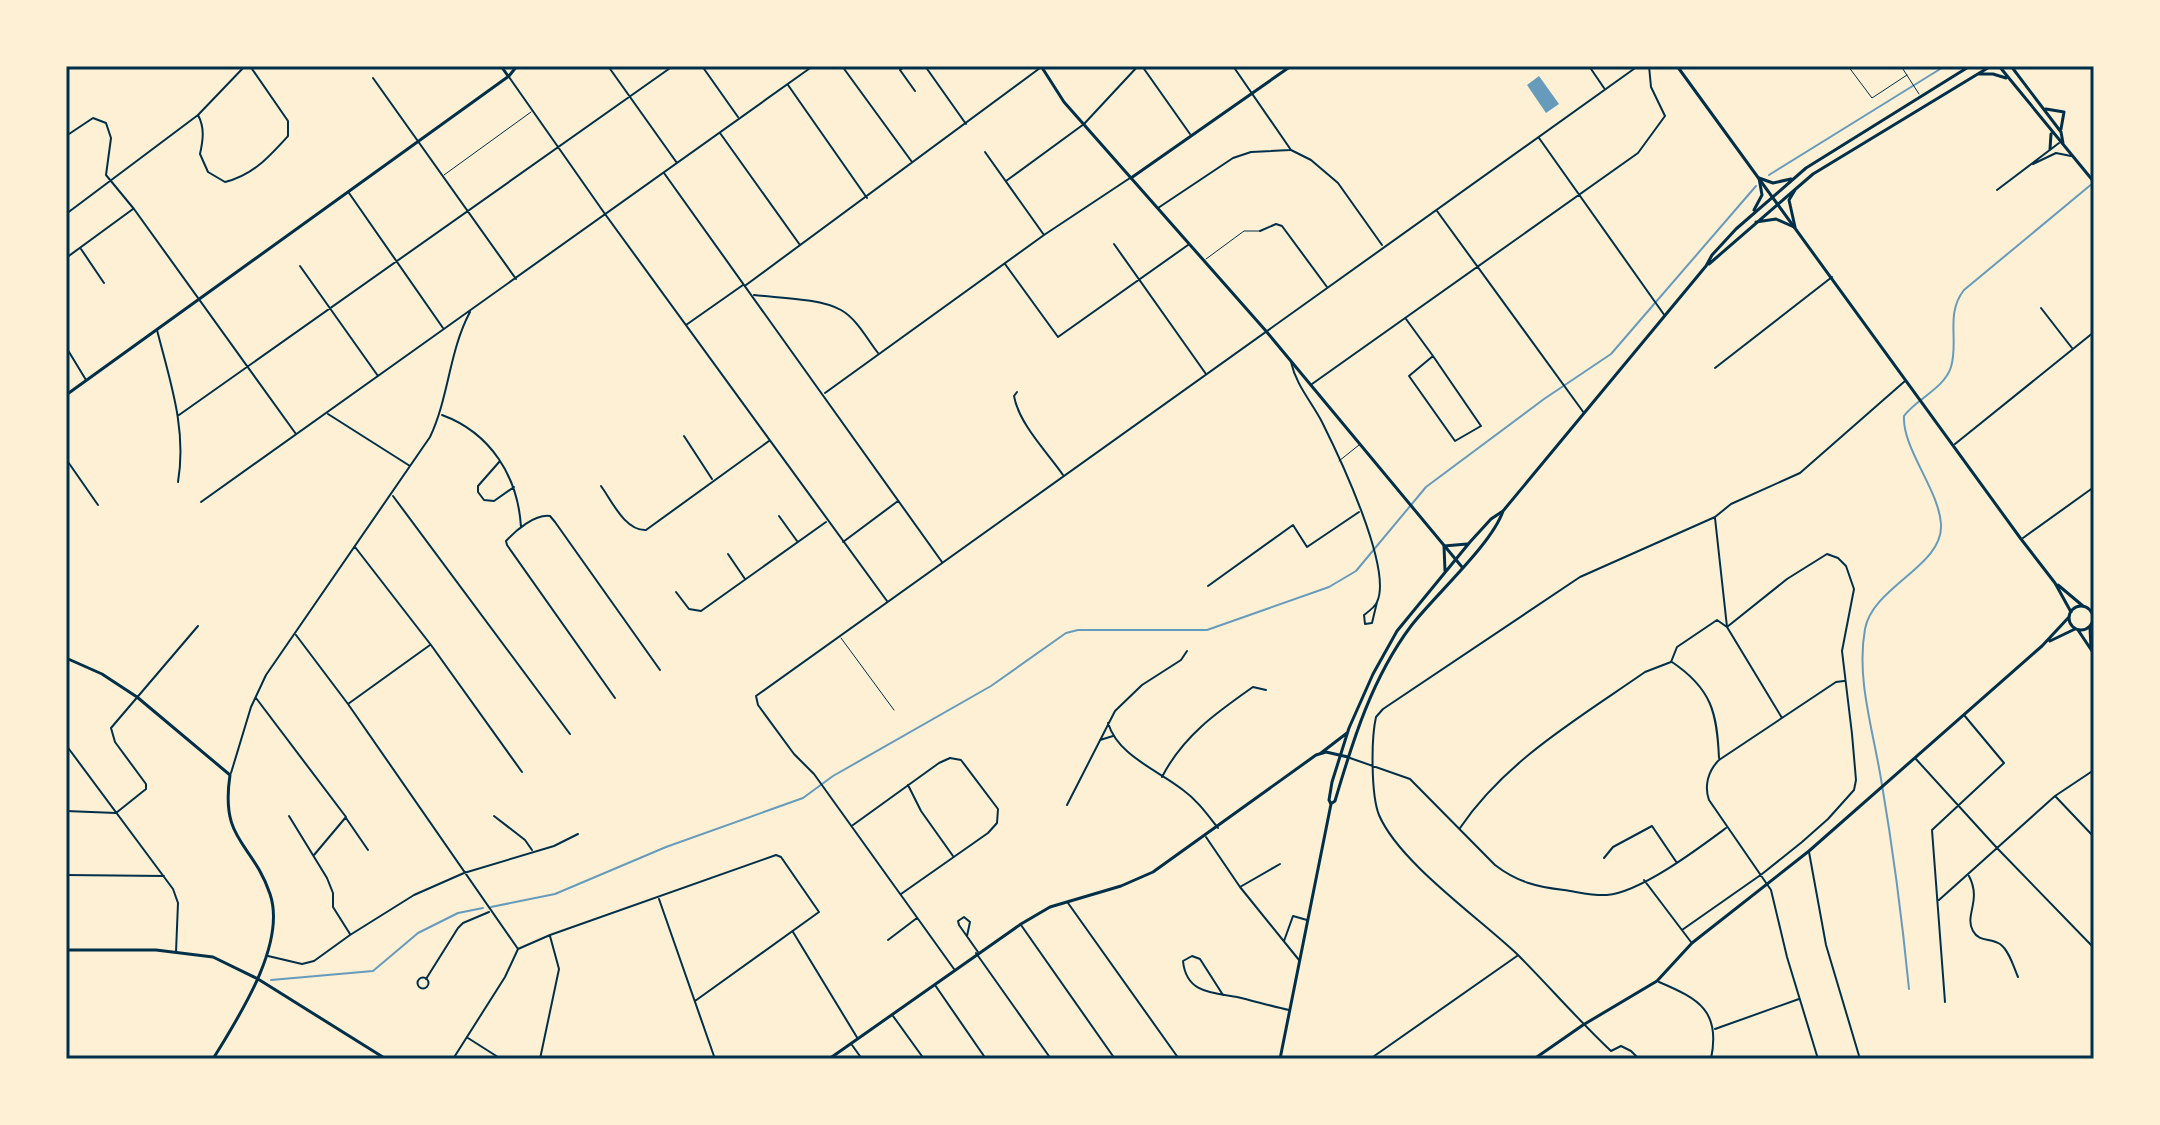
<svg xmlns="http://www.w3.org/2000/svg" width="2160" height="1125" font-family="'Archivo Narrow',sans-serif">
  <rect width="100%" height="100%" fill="#fdf0d5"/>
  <path fill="#669bbc" d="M1539 76 1559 104 1546 113 1527 85Z"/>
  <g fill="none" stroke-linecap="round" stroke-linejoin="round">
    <path stroke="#669bbc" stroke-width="2" d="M1769 175 1945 66
      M491 907 555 894 666 847 803 798 833 776 991 686 1066 633 1078 630H1207L1329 587 1356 571 1426 487 1544 399 1611 354 1756 186
      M271 980 373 971 418 933 458 913 483 908
      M1909 989C1902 918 1893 849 1881 779 1873 730 1856 678 1865 629 1873 586 1944 566 1941 524 1939 490 1902 448 1904 416 1916 399 1944 389 1951 367 1959 341 1945 314 1964 290L2093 183"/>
    <path stroke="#003049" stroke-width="1" d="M1848 66 1872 98 1907 75
      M1901 66 1919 94
      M444 175 531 112
      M1206 259 1244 231H1259
      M1339 461 1359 445
      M841 638 894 710"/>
    <path stroke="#003049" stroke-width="2" d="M608 66 677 163
      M702 66 738 117
      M842 66 912 162
      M905 66 900 70 915 91
      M925 66 966 124
      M1142 66 1190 134
      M1233 66 1291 150 1311 160 1338 183 1382 245
      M1589 66 1604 88
      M509 77 605 214 887 601
      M373 78 516 279
      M788 85 867 198
      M198 115C205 128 203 140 200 154L208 172 225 182C253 175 269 157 288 136V121L250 66
      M720 133 800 245
      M66 136 93 118 106 123 111 138 106 175 134 209 296 434
      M1539 138 1665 316
      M985 152 1044 235
      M2033 164 2056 153 2071 156
      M664 173 942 562
      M1006 181 1084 124 1138 66
      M1997 190 2059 143
      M349 193 443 328
      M1158 208 1233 158 1251 152 1290 150
      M1437 211 1584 413
      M66 214 198 115 245 66
      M1260 231 1276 224 1282 226 1327 287
      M1114 244 1206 374
      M81 249 104 283
      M66 258 133 209
      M1005 264 1058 337 1188 245
      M300 266 378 376
      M746 285 1040 68
      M754 295C778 298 820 298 841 310 857 319 867 339 878 353
      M2041 308 2072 348
      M1406 319 1433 356
      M686 325 743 285
      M157 330C170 381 187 429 178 482
      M66 347 86 380
      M1433 356 1481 426 1455 441 1409 376Z
      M1291 362C1296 385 1311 401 1322 422 1339 456 1393 569 1377 602 1375 607 1368 612 1364 615L1365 624 1372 623 1377 602
      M1715 368 1832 277
      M1312 384 1638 153 1665 116 1651 87 1649 66
      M1017 392 1014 396C1019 424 1047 452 1063 475
      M825 393 1044 235 1130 178
      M328 414 410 466
      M179 415 673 66
      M442 415C491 433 518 477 521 527
      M684 436 712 479
      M1955 444 2094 332
      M66 459 98 505
      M500 461 478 486V492L484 500 494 501 514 487
      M601 486C612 501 625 531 646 530L769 441
      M393 496 570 734
      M201 502 813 66
      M779 516 797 541
      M1715 518 1727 627 1782 718
      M2023 538 2094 487
      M843 542 898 501
      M355 547 431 645 522 772
      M728 554 745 579
      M1208 586 1293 525 1307 547 1359 512
      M676 592 689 609 701 611 826 522
      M2091 610 2094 611
      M2091 625 2094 623
      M296 635 348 704 518 949
      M1672 662C1712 689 1717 713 1719 758
      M256 698 346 817 314 855
      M615 698 507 545 506 541C516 530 535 514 550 516L555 522 660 670
      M348 704 430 645
      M1108 723C1118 756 1158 770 1183 790 1197 800 1207 814 1218 828
      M1100 740 1113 736
      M66 745 173 889 178 903 176 952
      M1350 758 1410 779 1495 865C1517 882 1537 887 1564 890 1578 892 1594 896 1607 895 1641 892 1699 848 1726 828
      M1915 758 1997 848 2094 948
      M231 773 251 707 266 675 430 437C449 397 449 351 470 312
      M1162 777C1183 736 1216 713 1253 687L1266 690
      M908 785 921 811 953 856
      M2056 797 2094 837
      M1067 805 1115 711 1142 685 1181 660 1187 651
      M66 811 116 813 146 789V784L115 742 111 728 198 626
      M289 816 327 878 333 893V907L350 934
      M494 816 525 840 532 850
      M346 818 368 850
      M853 825 939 763 950 758 961 760 998 809 997 823 988 833 901 894
      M1460 828C1506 760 1579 718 1645 672L1671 662 1677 647 1717 620 1727 627 1787 579 1827 554 1838 558 1846 566 1854 589 1842 651 1852 734 1856 780 1854 790 1828 819 1802 842 1762 874 1682 930
      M1206 837 1240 887 1299 960
      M1809 852 1826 945 1860 1059
      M1604 858 1613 847 1652 826 1677 863
      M66 875 164 876
      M1969 876C1982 901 1964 915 1973 931 1979 942 1990 938 2000 944 2009 950 2014 968 2018 977
      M1644 880 1691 942
      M1240 887 1280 864
      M659 899 715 1059
      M1939 900 2055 796 2094 770
      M1068 903 1179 1059
      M1021 925 1115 1059
      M793 932 858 1039
      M967 936 970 922 964 917 958 921 959 925 978 952
      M888 940 917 918
      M1284 941 1293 916 1307 920
      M976 953 1051 1059
      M268 956 302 964 314 961 350 935 414 895 464 873 554 846 578 834
      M954 969 814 774 794 754 758 705 756 696 1638 66
      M417.5 983a5.5 5.5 0 1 1 11 0a5.5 5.5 0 1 1-11 0Z
      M426 979 458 928 463 923 489 912
      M1659 982C1699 999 1721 1011 1711 1059
      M935 985 986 1059
      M1223 995 1200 959 1192 956 1183 961C1186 993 1212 993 1237 997 1254 1001 1271 1006 1289 1010
      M1945 1002 1932 830 2004 763 1964 715
      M893 1016 924 1059
      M1715 1029 1799 999
      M468 1038 501 1059
      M852 1045 862 1059
      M2056 1058 2057 1059
      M453 1059 505 977 518 949 550 935 776 855 781 857 819 912 695 1001
      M540 1059 559 969 550 936
      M1370 1059 1517 956
      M1639 1059 1631 1051 1621 1046 1611 1051C1578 1020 1549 986 1517 954 1478 917 1399 862 1379 815 1371 795 1371 739 1376 717L1383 709 1580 577 1715 517 1731 504 1800 473 1905 381
      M1818 1059 1787 957 1771 890 1709 800C1704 786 1708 771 1719 760L1836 682 1844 681"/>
    <path stroke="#003049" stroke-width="3" d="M501 66 508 76
      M1677 66 2021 539 2055 583 2071 612
      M1131 178 1291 66
      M66 395 509 76 517 66
      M2058 585 2083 606
      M2069 618a12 12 0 1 1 24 0a12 12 0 1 1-24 0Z
      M2090 628 2091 648
      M2078 630 2094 654
      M2050 641 2075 629
      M66 658 102 674 137 697 230 775C220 842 252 841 270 894 287 944 238 1018 213 1059
      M66 950H156L213 957 258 979 386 1059
      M829 1059 1021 924 1050 907 1121 886 1153 872 1316 755 1326 752 1348 757
      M1534 1059 1583 1025 1657 981 1692 943 1809 851 2042 646 2069 617"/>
    <path stroke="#003049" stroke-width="3" d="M1041 66 1064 102 1266 331 1462 567"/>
    <path stroke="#003049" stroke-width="3" d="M1999 66 2094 182
      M2011 66 2061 132 2063 143
      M1979 74H1993L2006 78
      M2046 109 2064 112 2061 129
      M2050 149 2051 134
      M1754 210 1762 195 1759 178 1773 183 1791 179
      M1756 222 1776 219 1794 227
      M1795 227 1789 200 1795 190
      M1709 264 1813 174 1991 66
      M1445 571 1444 546 1467 544
      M1321 753 1347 733
      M1332 803 1335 801C1353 740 1372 678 1411 626 1435 595 1492 544 1503 511
      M1280 1059 1331 804 1329 800 1332 782 1349 728 1373 674 1397 631 1470 542 1491 519 1503 511 1706 266 1712 255 1736 229 1806 168 1970 66"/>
  </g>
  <rect width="2160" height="1125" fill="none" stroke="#fdf0d5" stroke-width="136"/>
  <rect x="68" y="68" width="2024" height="989" fill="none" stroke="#003049" stroke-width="3"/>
</svg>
